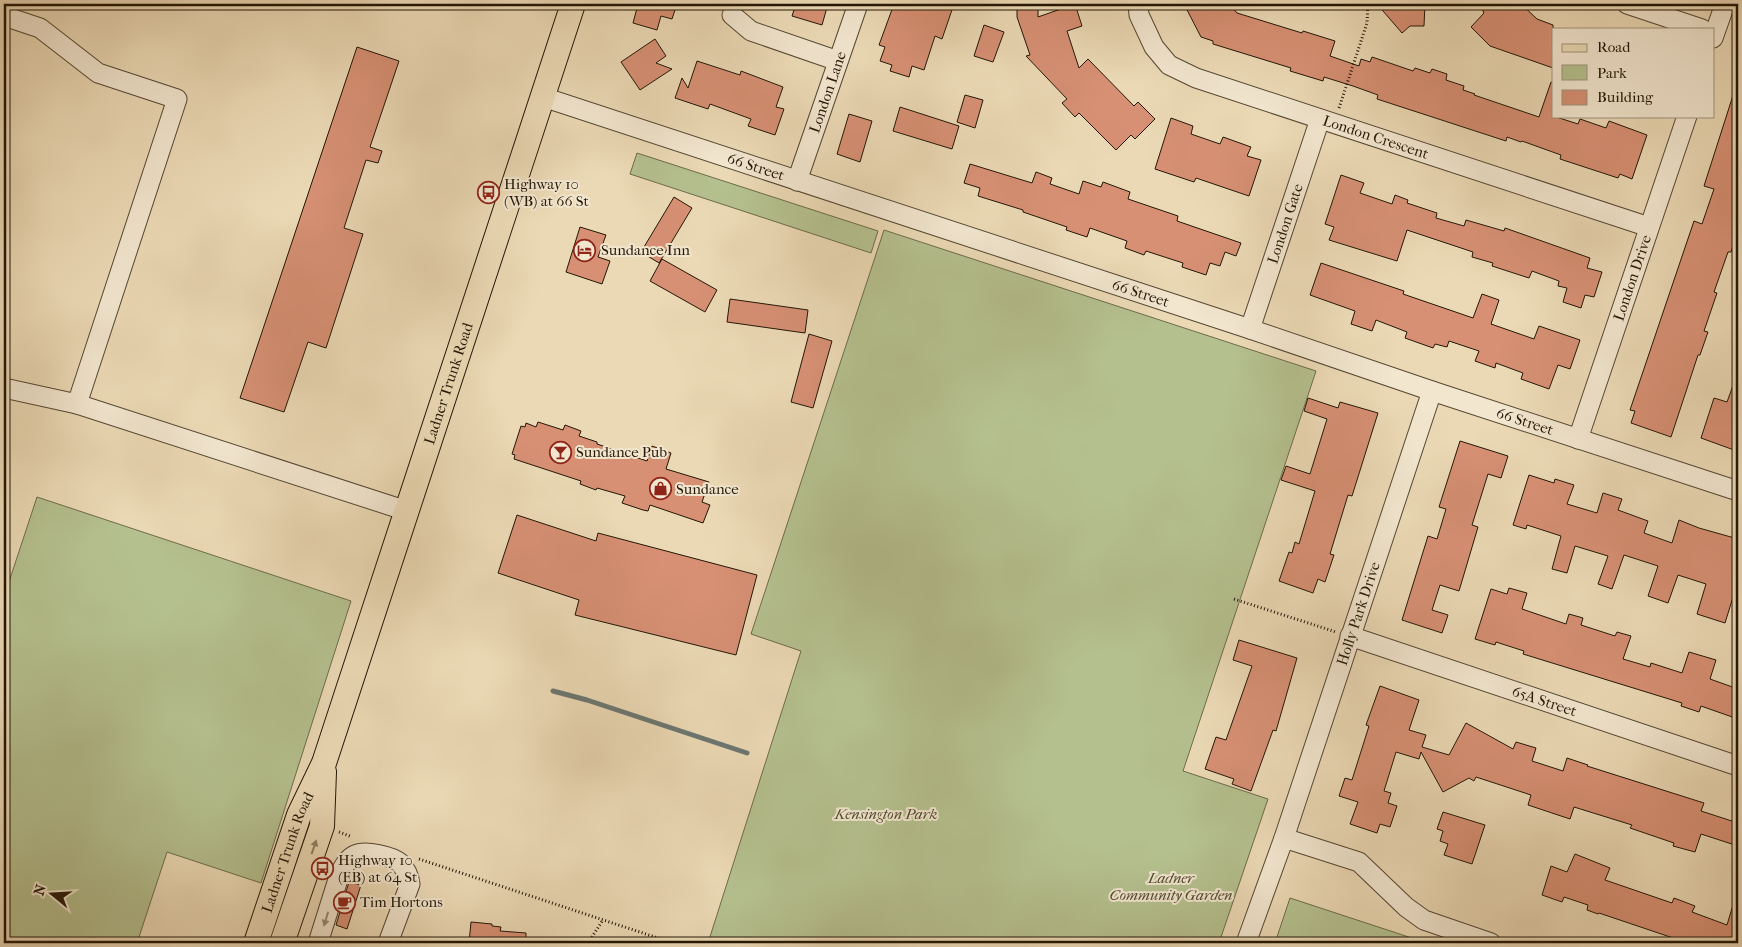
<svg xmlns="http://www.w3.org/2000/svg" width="1742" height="947" font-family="'IM FELL French Canon',serif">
  <rect width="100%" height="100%" fill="#ebd9b5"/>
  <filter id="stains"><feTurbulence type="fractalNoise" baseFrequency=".004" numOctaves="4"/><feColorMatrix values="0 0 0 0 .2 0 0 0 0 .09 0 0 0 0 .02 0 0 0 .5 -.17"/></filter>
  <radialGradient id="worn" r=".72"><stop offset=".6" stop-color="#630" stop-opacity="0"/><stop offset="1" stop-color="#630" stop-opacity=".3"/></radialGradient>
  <path fill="#b5c08f" stroke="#6c6b4a" d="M637 153 878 231 871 253 630 174Z
    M884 230 1316 371 1183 771 1268 799 1219 943H708L801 651 751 634Z
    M37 497 351 601 261 883 167 852 137 943H4V597Z
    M1290 898 1427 943H1275Z"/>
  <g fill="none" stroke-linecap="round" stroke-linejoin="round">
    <path stroke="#6c7771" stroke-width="5" d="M553 691 587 700 747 753"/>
  </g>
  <path fill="#d79074" stroke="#221606" d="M634 4H677L672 19 661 16 657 30 633 23 637 8 633 7Z
    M796 4H828L822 25 792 16Z
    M894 4H954L942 39 935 36 924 70 912 66 909 77 890 71 892 65 880 61 885 47 879 45Z
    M1017 4H1038V17L1075 4 1082 26 1067 31 1079 68 1088 59 1134 106 1138 102 1155 119 1135 139 1131 135 1116 150 1079 113 1075 117 1062 103 1067 99 1026 56 1030 55 1017 17Z
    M1184 4H1230L1237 13 1302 33 1303 31 1335 41 1330 56 1359 66 1361 59 1370 62 1372 57 1413 71 1415 68 1430 73 1432 69 1447 74 1446 80 1464 86 1463 90 1475 94 1474 95 1539 117 1551 82H1553V116L1578 124 1580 119 1606 128 1609 121 1647 135 1632 179 1620 174 1618 178 1560 159 1561 155 1522 141 1521 142 1507 137 1506 141 1377 99 1378 95 1353 86 1324 77 1323 81 1290 71 1291 68 1213 44V41L1201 37Z
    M1377 4H1425L1424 26H1410L1402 33Z
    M1480 4H1521L1537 19 1553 25V68L1490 46 1471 27 1484 13Z
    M984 25 1004 32 993 62 974 56Z
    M655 39 666 56 656 63 672 69 640 90 621 62Z
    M357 47 399 61 370 147 382 151 378 163 366 160 344 228 363 234 326 348 308 342 284 412 240 398Z
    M697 61 740 75 741 71 783 87 776 107 784 109 775 135 748 126 751 119 710 104 708 109 675 98 682 78 688 88Z
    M1736 86 1738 87V230L1731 252H1728L1714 292 1717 293 1704 331 1708 332 1700 355H1698L1671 437 1631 423 1635 411 1630 410 1694 221 1702 224 1714 189 1704 186Z
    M965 95 983 100 975 128 957 122Z
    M900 107 959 126 952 149 893 131Z
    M849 114 872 121 860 162 837 154Z
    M1171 118 1193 126 1191 134 1220 144 1223 137 1251 147 1247 156 1261 160 1249 196 1196 178 1194 182 1155 169Z
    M970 164 1032 183 1036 172 1052 178 1050 184 1079 194 1083 181 1101 187 1103 182 1130 192 1128 199 1178 216 1177 221 1241 243 1236 256 1225 252 1220 266 1210 263 1206 275 1182 267 1183 263 1146 251 1144 255 1125 248 1127 241 1090 228 1087 237 1066 230 1067 227 1023 212V210L978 196 980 188 964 183Z
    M1341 175 1364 183 1360 193 1392 204 1395 195 1408 200 1407 203 1437 213 1436 218 1464 226 1466 220 1504 231 1505 228 1590 258 1587 268 1602 272 1594 297 1585 295 1581 308 1563 302 1567 288 1558 286 1559 281 1532 271 1529 278 1492 266 1493 263 1472 257 1473 252 1407 230 1397 261 1329 240 1334 227 1325 224Z
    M674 197 692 208 659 263 641 252Z
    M580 227 606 235 598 257 610 261 602 284 566 272Z
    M662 259 717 290 705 312 650 281Z
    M1321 263 1404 291 1403 294 1473 318 1482 294 1499 300 1491 324 1534 339 1539 326 1580 340 1570 369 1558 365 1549 389 1521 379 1523 373 1496 363 1495 368 1475 361 1479 351 1449 341 1447 347 1435 344 1433 348 1405 338 1407 332 1376 320 1372 331 1351 324 1355 311 1310 295Z
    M730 299 808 310 805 333 727 322Z
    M809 334 832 341 813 408 791 402Z
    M1736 377H1738V436L1734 450 1701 438 1714 398 1727 402Z
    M1308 398 1338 408 1340 402 1378 413 1352 496 1348 495 1330 554 1334 555 1325 582 1318 579 1313 593 1279 581 1289 552 1292 553 1295 542 1299 544 1315 491 1281 480 1286 466 1310 474 1327 419 1304 411Z
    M538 422 563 430 565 425 581 431 579 436 597 442V444L647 461 652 446 671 453 666 469 709 482 702 502 710 505 703 523 650 505 648 511 643 510 622 503 625 496 597 488 596 490 580 484 581 481 514 459 515 455 512 454 521 426 525 427 526 423 536 427Z
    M1460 441 1508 456 1501 478 1488 474 1472 525 1478 527 1459 591 1440 585 1432 610 1448 615 1442 633 1402 620 1428 536 1437 539 1446 509 1439 507Z
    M1529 475 1554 483 1555 479 1574 485 1567 504 1597 513 1603 493 1622 499 1618 510 1648 521 1644 533 1672 543 1679 520 1699 528 1738 539V581L1725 623 1697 614 1706 584 1678 575 1668 603 1648 596 1658 566 1624 555 1612 589 1598 584 1608 556 1575 546 1567 573 1552 569 1561 536 1527 525 1526 529 1513 525Z
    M517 515 596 541 598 533 757 575 736 655 575 615 579 600 498 573Z
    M1509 588 1527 593 1522 609 1566 624 1569 614 1583 618 1581 625 1615 636 1617 632 1631 636 1623 659 1650 667 1651 663 1682 673 1689 652 1716 660 1710 679 1738 689V719L1701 706 1699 712 1681 706 1682 703 1523 654 1524 651 1496 642 1495 645 1475 639 1491 589 1507 594Z
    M1239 640 1297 658 1276 731 1273 730 1251 791 1232 784 1234 779 1205 769 1216 737 1226 740 1252 666 1233 660Z
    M1380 686 1419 700 1409 730 1426 735 1422 747 1449 755 1466 723 1513 749 1516 742 1536 748 1532 761 1563 771 1567 758 1588 765 1587 766 1704 803 1701 811 1738 823V846L1701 834 1695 852 1673 846 1674 843 1630 828 1632 825 1574 807 1570 819 1528 805 1531 795 1476 777 1474 781 1469 778 1443 792 1421 752 1419 759 1396 752 1384 791 1391 793 1388 803 1397 806 1390 827 1380 824 1377 833 1350 824 1358 802 1339 796 1345 778 1352 780 1369 726 1366 725Z
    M1443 812 1485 825 1472 864 1444 855 1448 844 1440 841 1443 831 1437 829Z
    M1575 854 1610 868 1605 880 1672 903 1674 898 1695 906 1692 912 1727 925 1735 898 1738 899V943H1688L1599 913 1598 914 1587 910 1588 905 1564 897 1562 902 1542 895 1551 866 1567 872Z
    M349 882 361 885 347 929 336 925Z
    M471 922 492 924V926L501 927 500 931 526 933V943H469Z"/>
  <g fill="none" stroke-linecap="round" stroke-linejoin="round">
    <defs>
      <g id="minor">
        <path id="s1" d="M1138 4 1139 15 1154 47 1169 65 1196 78 1649 227"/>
        <path d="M1627 4 1702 29"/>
        <path d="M732 15 751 31 838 61"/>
        <path d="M4 16 40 28 98 73 177 99 77 404"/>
        <path d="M1713 38 1725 4"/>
        <path id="s2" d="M543 97 1250 329 1432 391 1738 491"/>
        <path id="s3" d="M797 181 858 4"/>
        <path id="s4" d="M1250 329 1320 119"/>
        <path d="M4 388 77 404 407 511"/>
        <path id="s5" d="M1578 439 1687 116"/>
        <path id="s6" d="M1350 636 1738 766"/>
        <path d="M1284 838 1359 862 1406 907 1424 920 1491 943"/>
        <path d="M318 943 340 873C344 866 348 858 355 855 365 850 392 856 400 863 406 870 409 875 410 884L388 943"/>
        <path id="s7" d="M1246 943 1284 838 1432 391"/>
      </g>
      <g id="major">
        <path id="s8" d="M256 943 299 815 324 763 573 4"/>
        <path d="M282 943 322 826 324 772"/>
      </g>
    </defs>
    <use href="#minor" stroke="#544732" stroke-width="21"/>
    <use href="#major" stroke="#221606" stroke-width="26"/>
    <path stroke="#221606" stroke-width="3" stroke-dasharray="1 2.5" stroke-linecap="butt" d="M1339 108 1367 23 1368 4
      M1234 599 1336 632
      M339 832 352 837
      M419 859 673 943
      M588 943 603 920
      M851 943 852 942"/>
    <use href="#minor" stroke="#f2e6cf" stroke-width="19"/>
    <use href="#major" stroke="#ebd9b5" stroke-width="24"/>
  </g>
  <defs><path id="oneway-solid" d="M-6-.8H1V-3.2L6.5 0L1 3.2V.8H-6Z" transform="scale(1.25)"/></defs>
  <use fill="#918166" href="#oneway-solid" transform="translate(314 847) rotate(-71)"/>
  <use fill="#948875" href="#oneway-solid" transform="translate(326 919) rotate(107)"/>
  <defs>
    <symbol id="bus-ring" viewBox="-11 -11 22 22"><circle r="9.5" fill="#f2e6cf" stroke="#8f2418" stroke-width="1.5"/><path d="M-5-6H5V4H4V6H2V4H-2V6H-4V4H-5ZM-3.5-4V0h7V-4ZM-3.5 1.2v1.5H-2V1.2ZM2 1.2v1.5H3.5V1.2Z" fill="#8f2418"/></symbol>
    <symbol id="hotel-ring" viewBox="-11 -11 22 22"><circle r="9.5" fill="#f2e6cf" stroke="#8f2418" stroke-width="1.5"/><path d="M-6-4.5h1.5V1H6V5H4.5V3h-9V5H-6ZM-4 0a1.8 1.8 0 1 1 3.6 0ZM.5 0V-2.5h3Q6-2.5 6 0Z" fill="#8f2418"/></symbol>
    <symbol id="bar-ring" viewBox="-11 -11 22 22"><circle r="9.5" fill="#f2e6cf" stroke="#8f2418" stroke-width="1.5"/><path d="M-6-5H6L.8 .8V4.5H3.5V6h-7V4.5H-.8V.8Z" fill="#8f2418"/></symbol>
    <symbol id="shop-ring" viewBox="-11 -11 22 22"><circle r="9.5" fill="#f2e6cf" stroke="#8f2418" stroke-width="1.5"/><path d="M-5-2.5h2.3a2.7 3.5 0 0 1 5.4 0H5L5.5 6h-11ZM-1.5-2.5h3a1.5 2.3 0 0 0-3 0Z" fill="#8f2418"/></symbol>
    <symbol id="cafe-ring" viewBox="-11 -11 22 22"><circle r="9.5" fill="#f2e6cf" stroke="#8f2418" stroke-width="1.5"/><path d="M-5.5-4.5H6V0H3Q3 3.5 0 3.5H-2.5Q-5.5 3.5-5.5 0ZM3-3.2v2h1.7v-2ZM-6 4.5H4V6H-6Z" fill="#8f2418"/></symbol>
  </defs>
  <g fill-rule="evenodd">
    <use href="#bus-ring" x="476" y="180" width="25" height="25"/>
    <use href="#hotel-ring" x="572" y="238" width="25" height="25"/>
    <use href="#bar-ring" x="548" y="440" width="25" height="25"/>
    <use href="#shop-ring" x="648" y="476" width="25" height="25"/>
    <use href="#bus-ring" x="310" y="856" width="25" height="25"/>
    <use href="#cafe-ring" x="332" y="890" width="25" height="25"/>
  </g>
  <g text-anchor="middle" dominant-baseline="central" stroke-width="4" stroke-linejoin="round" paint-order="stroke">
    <g font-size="15" fill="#221606" stroke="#f2e6cf">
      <text stroke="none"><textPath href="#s3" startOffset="94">London Lane</textPath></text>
      <text stroke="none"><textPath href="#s1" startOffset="289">London Crescent</textPath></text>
      <text stroke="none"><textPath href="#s2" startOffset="224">66 Street</textPath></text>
      <text stroke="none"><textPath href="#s4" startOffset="111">London Gate</textPath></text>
      <text stroke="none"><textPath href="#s5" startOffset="170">London Drive</textPath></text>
      <text stroke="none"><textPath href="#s2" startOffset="629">66 Street</textPath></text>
      <text stroke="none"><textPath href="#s8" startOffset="592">Ladner Trunk Road</textPath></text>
      <text stroke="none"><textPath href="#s2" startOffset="1034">66 Street</textPath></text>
      <text stroke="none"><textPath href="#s7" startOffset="348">Holly Park Drive</textPath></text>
      <text stroke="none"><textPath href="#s6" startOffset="205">65A Street</textPath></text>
      <text stroke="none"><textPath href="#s8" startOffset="96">Ladner Trunk Road</textPath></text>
    </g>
    <g font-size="15" fill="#221606" stroke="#f2e6cf" text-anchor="start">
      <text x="504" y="184">Highway 10<tspan x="504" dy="17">(WB) at 66 St</tspan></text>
      <text x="601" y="250">Sundance Inn</text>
      <text x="576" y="452">Sundance Pub</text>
      <text x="676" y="489">Sundance</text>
      <text x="338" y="860">Highway 10<tspan x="338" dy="17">(EB) at 64 St</tspan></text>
      <text x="360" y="902">Tim Hortons</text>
    </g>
    <g font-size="15" font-style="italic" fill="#4e492f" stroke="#f2e6cf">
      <text x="886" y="814">Kensington Park</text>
      <text x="1171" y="878">Ladner<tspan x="1171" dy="17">Community Garden</tspan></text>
    </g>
  </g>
  <rect width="1742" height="947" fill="none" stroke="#ebd9b5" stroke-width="20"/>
  <rect x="5" y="5" width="1732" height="937" fill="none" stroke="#221606" stroke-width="2.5"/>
  <rect x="10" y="10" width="1722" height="927" fill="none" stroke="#221606"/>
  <rect x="1552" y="28" width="162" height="90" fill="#f2e6cf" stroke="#9f937f"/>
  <rect x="1562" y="44" width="25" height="8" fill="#ebd9b5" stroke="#9f937f"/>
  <text x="1597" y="52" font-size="15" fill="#221606">Road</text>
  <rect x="1562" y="65" width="25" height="15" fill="#b5c08f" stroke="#9f937f"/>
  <text x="1597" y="78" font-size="15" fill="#221606">Park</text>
  <rect x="1562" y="90" width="25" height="15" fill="#d79074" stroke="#9f937f"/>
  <text x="1597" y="102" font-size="15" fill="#221606">Building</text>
  <g transform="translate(52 894) rotate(288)" stroke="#f2e6cf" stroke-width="4" paint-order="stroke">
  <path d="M0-4L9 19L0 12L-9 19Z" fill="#221606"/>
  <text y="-8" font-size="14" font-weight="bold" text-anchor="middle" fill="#221606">N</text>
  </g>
  <rect width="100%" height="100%" filter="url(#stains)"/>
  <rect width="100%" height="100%" fill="url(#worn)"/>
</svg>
